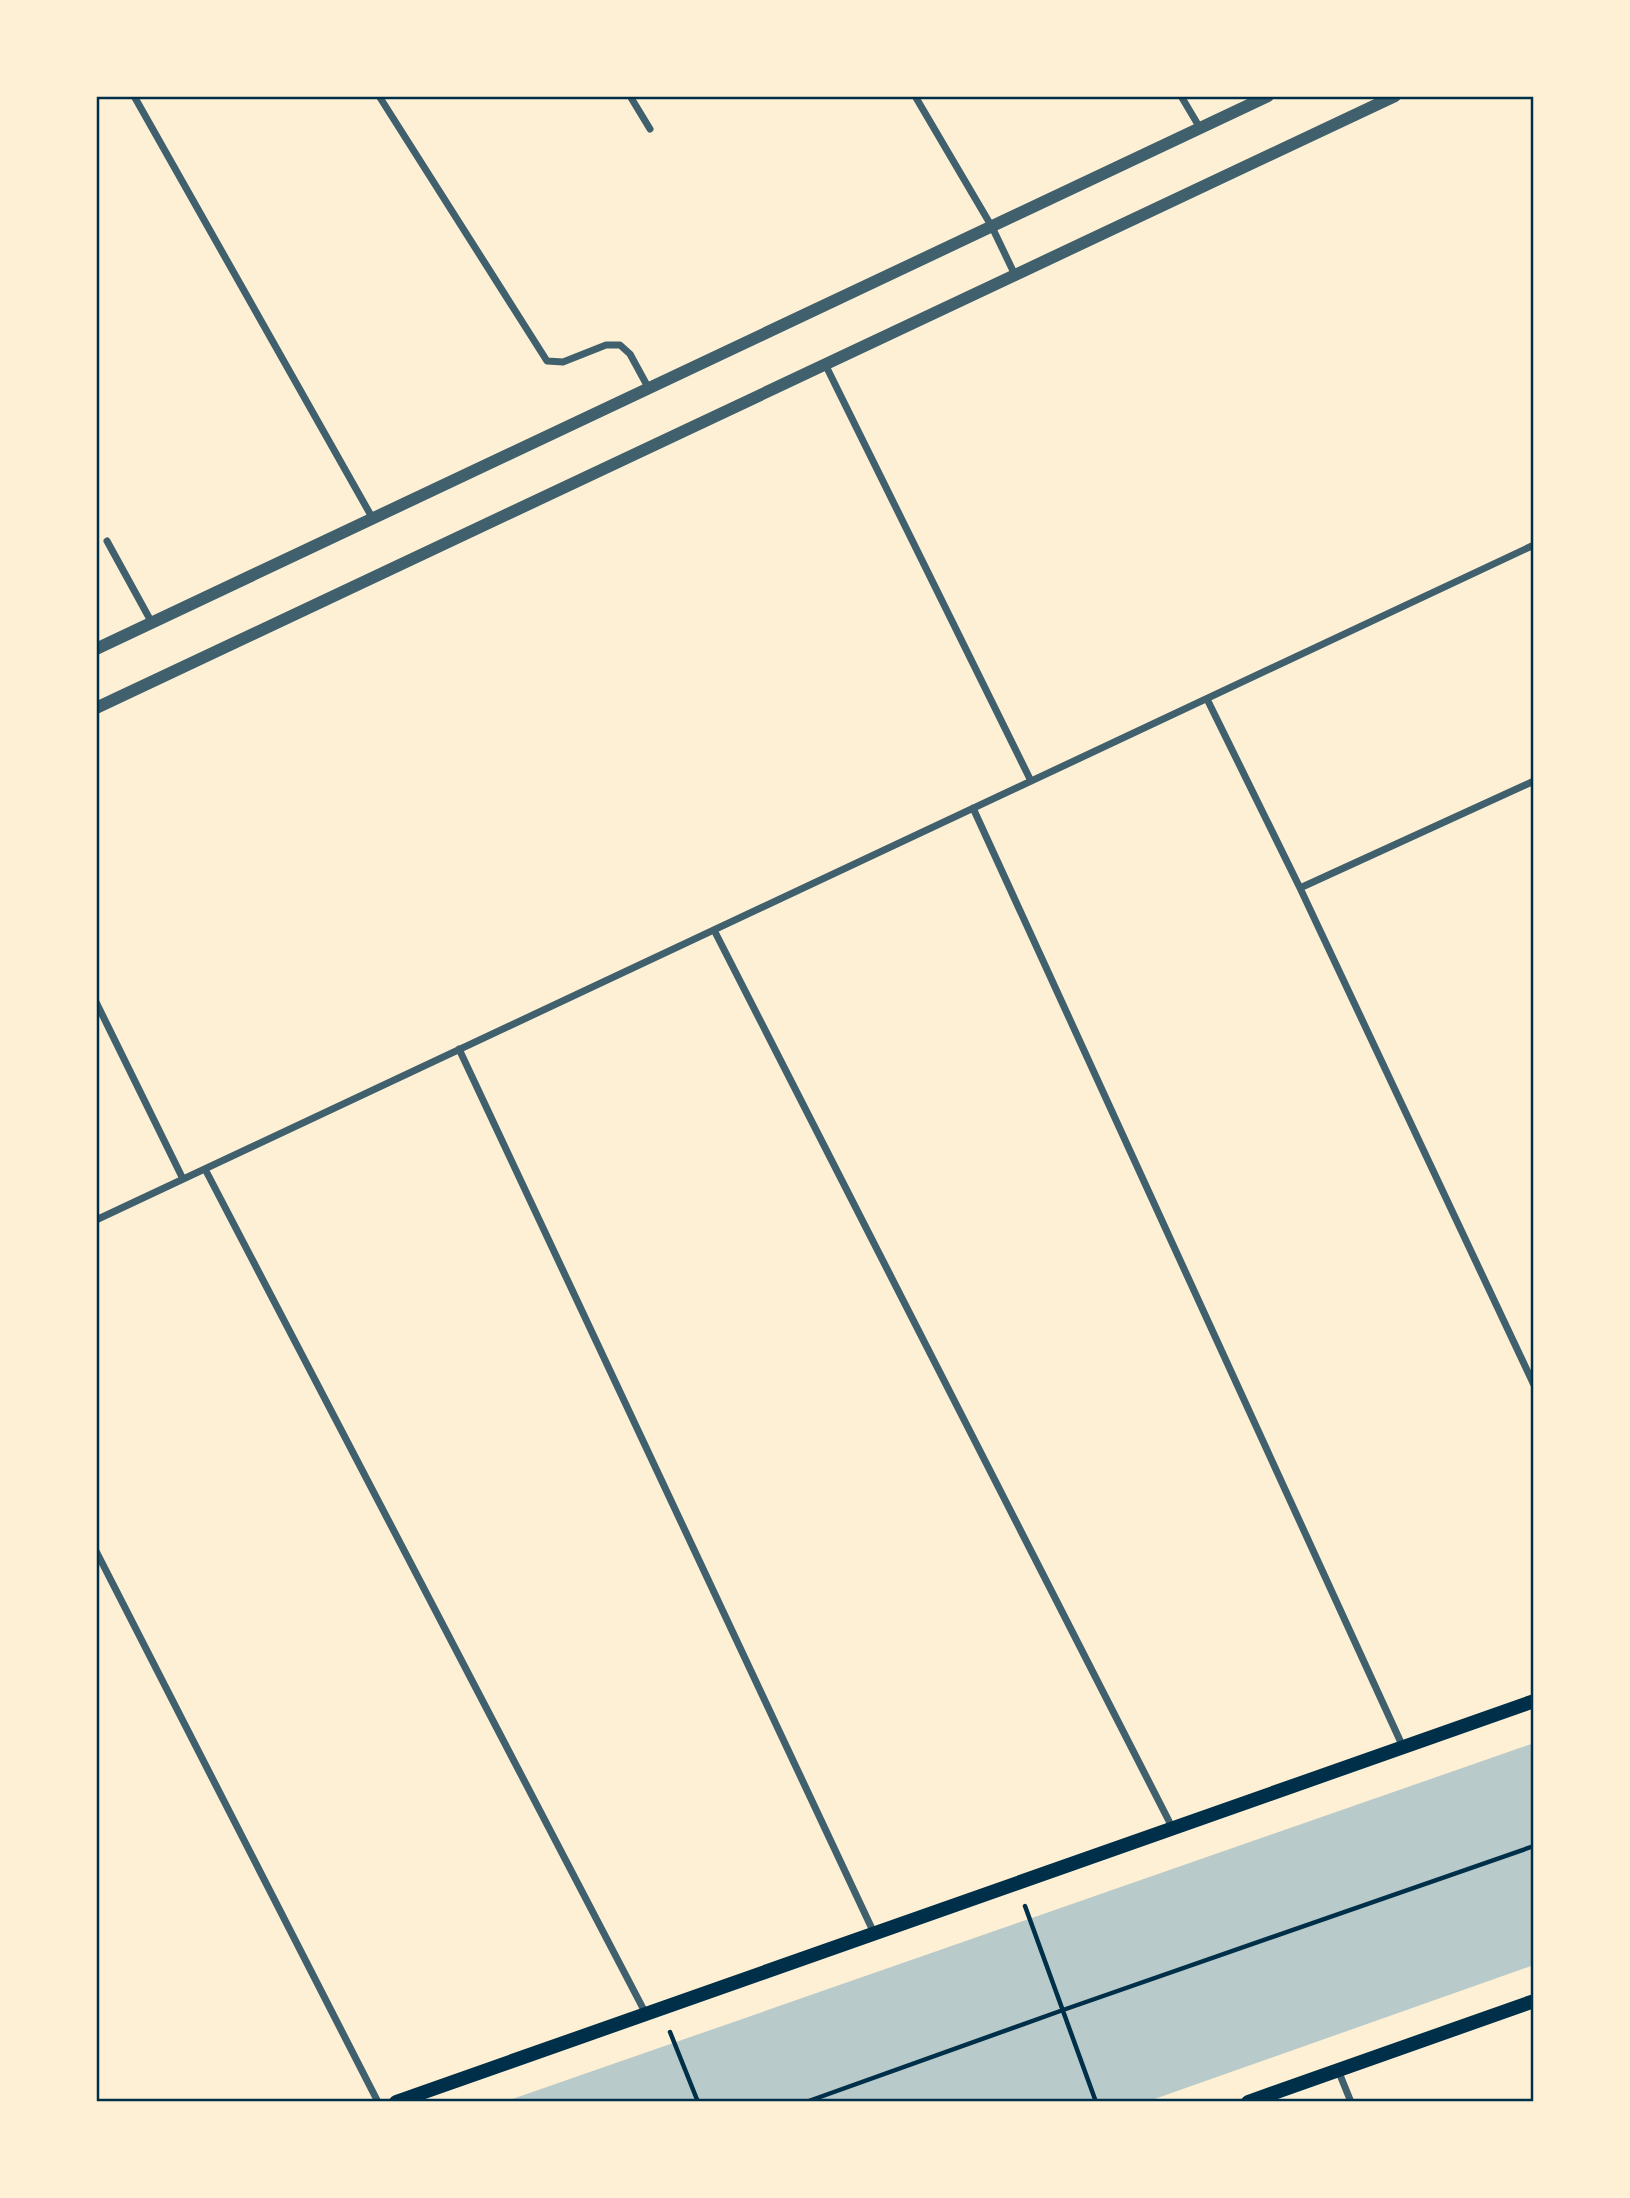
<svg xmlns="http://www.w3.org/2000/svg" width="1630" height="2198" font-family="Mulish,sans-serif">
  <rect width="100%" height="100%" fill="#fdf0d5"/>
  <path fill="#b9caca" d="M1534 1743V1965L1146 2102H504Z"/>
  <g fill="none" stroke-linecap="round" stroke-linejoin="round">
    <path stroke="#003049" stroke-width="4.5" d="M1025 1906 1096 2102
      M670 2032 698 2102
      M806 2102 1063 2010 1534 1846"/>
    <path stroke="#3f606c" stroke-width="7" d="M134 96 373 519
      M379 96 547 361 563 362 606 345H620L630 354 649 389
      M630 96 650 129
      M915 96 992 227 1015 275
      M1181 96 1200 128
      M825 364 1031 781
      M107 541 152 623
      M1207 699 1300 888 1534 1385
      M973 808 1403 1747
      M1300 888 1534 781
      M714 930 1172 1827
      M96 1002 183 1179
      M459 1049 874 1933
      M205 1169 646 2014
      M96 1220 1534 545
      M96 1551 378 2102
      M1338 2070 1351 2102"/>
    <path stroke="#3f606c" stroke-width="12" d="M96 649 1268 96
      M96 708 1395 96"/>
    <path stroke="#003049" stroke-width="14" d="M396 2102 1534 1701
      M1248 2102 1534 2001"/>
  </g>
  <rect width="1630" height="2198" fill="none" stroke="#fdf0d5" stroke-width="196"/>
  <rect x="98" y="98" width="1434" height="2002" fill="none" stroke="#003049" stroke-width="2.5"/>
</svg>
